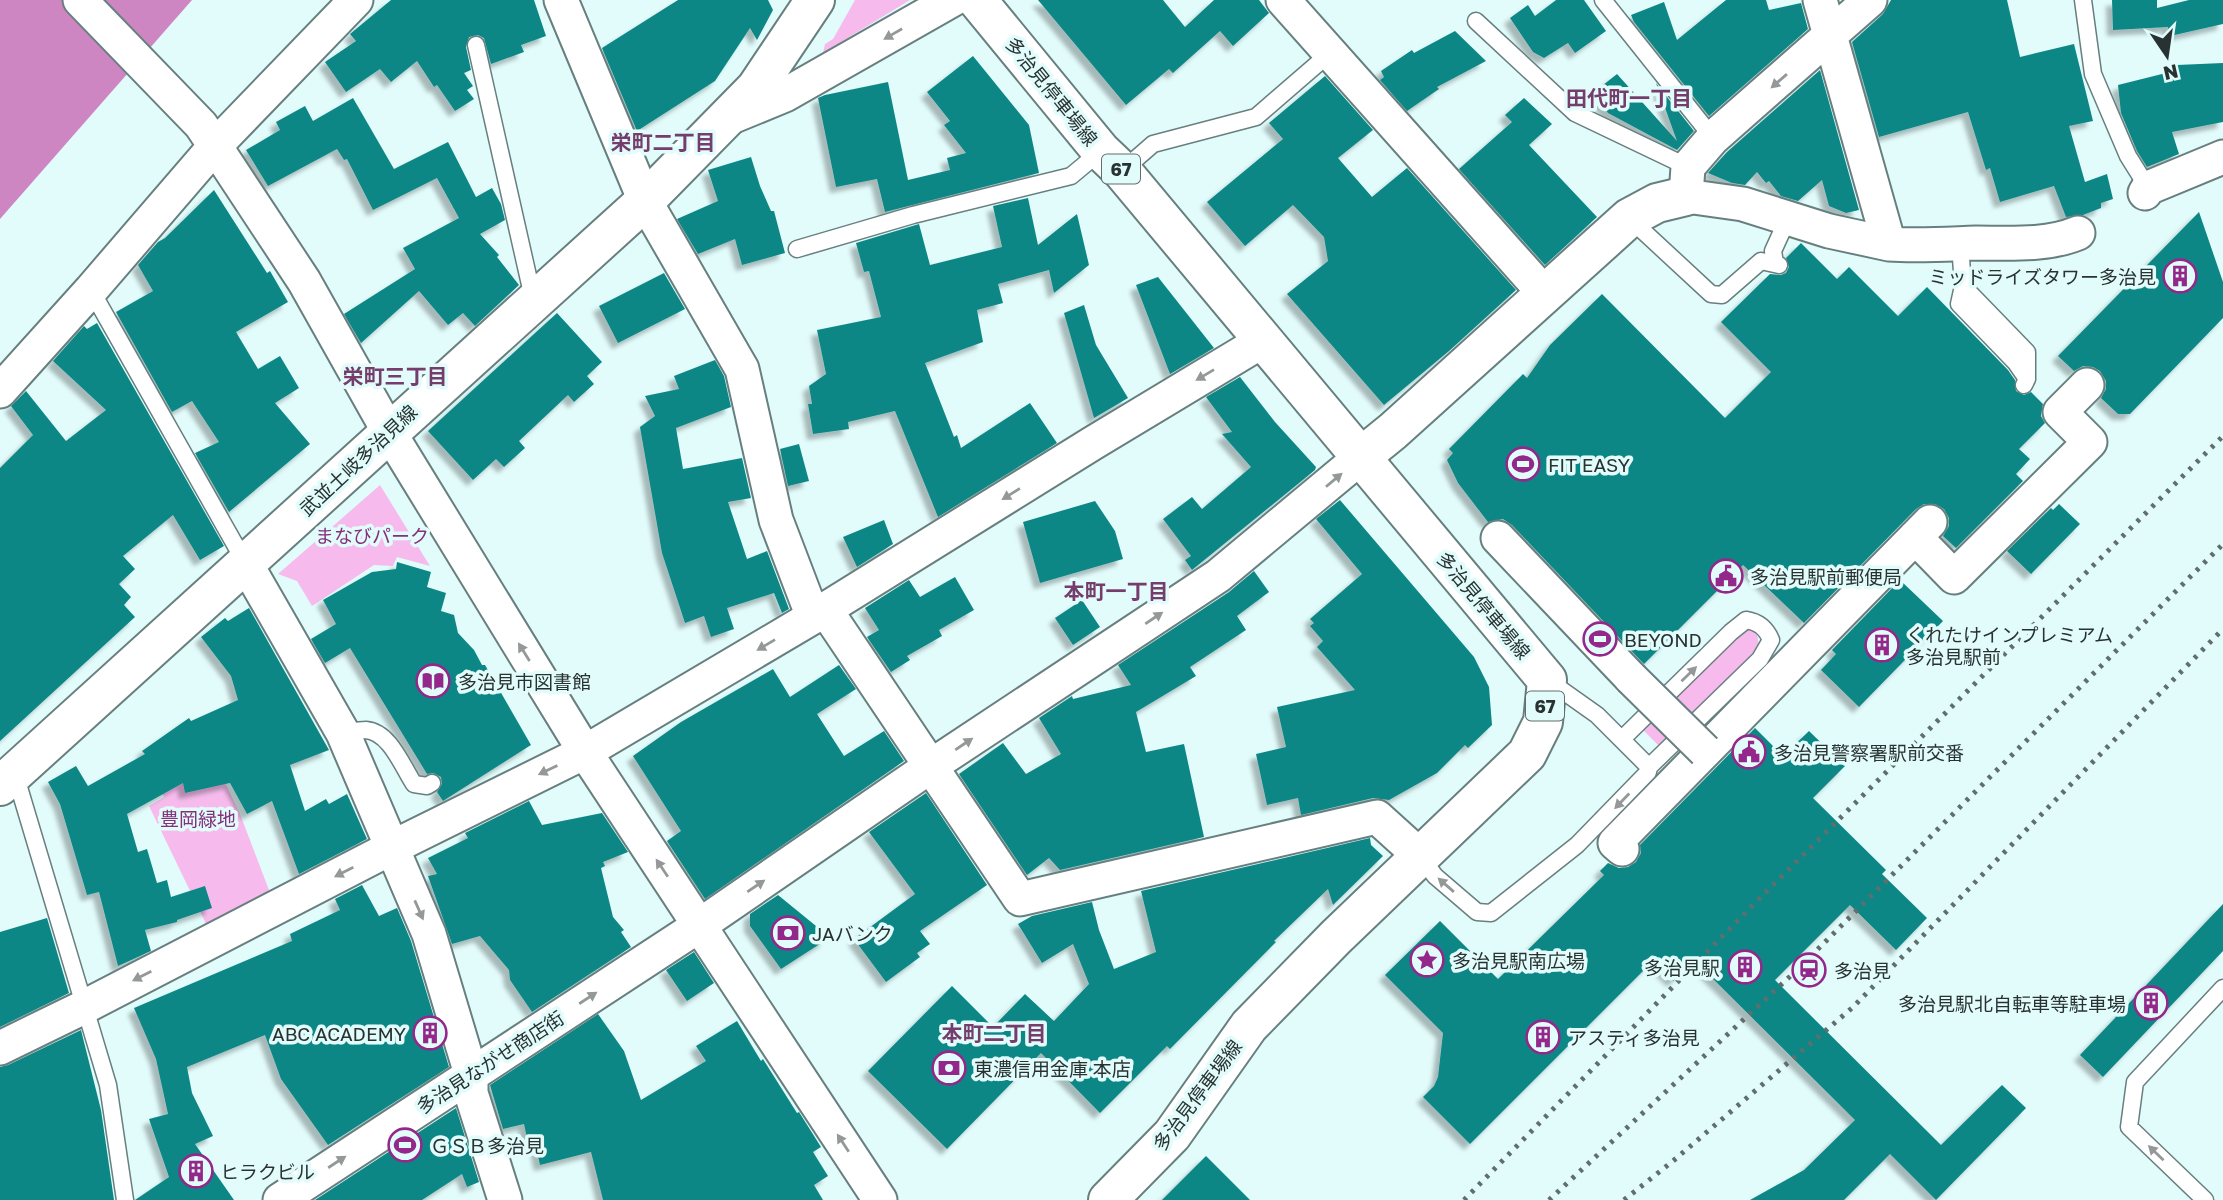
<svg xmlns="http://www.w3.org/2000/svg" width="2223" height="1200" font-family="'Golos Text','Noto Sans JP',sans-serif">
  <defs>
    <filter id="shadow"><feDropShadow dx="-6" dy="6" stdDeviation="2" flood-color="#0004"/></filter>
  </defs>
  <rect width="100%" height="100%" fill="#e2fcfb"/>
  <path fill="#f6bbec" d="M855 0H910L823 53 825 44 833 39Z
    M380 485 430 566 397 557 393 566 374 565 312 606 297 581 278 574Z
    M1749 629 1757 632 1759 647 1659 746 1643 730 1743 633Z
    M209 749 240 814 272 898 208 928 149 806 164 797 157 783Z"/>
  <path fill="#cd86c2" d="M0 0H192L0 219Z"/>
  <path fill="#0d8786" filter="url(#shadow)" d="M391 0H534L546 36 521 45 524 52 491 64 484 38 478 35 469 37 466 47 471 70 464 73 473 86 467 90 474 99 455 111 437 85 434 87 417 61 391 82 380 69 346 92 325 62 356 41 350 34Z
    M678 0H768L773 10 757 40 750 28 715 81 637 131 602 48Z
    M1038 0H1163L1185 27 1214 0H1259L1269 13 1233 46 1220 31 1173 73 1169 69 1126 105Z
    M1556 0H1584L1606 31 1575 53 1568 43 1544 58 1533 52 1510 18 1528 5 1535 16Z
    M1726 0H1766L1769 10 1801 3 1808 29 1709 116 1634 22 1631 15 1664 2 1677 40Z
    M1891 0H2007L2020 57 2074 44 2093 121 2069 126 2085 182 2107 174 2113 199 2101 203V208L2083 215 2066 217 2054 186 2000 202 1990 168 1986 170 1968 112 1879 137 1852 42 1883 14Z
    M2112 0H2157V8L2189 0H2223V24L2170 36 2168 27 2113 30Z
    M1455 31 1486 61 1437 87 1439 89 1407 111 1380 80 1384 77 1381 71 1412 50 1414 53Z
    M973 56 1029 125 1039 173 885 212 877 179 836 187 818 98 825 95 888 82 908 180 950 170 947 158 966 153 944 125 950 121 927 92Z
    M2223 63V122L2172 132 2179 154 2147 167 2137 151 2121 113 2118 85 2178 70 2177 65Z
    M1820 70 1859 210 1846 213 1829 206 1822 180 1798 201 1781 196 1769 181 1766 183 1757 172 1745 185 1732 183 1708 173 1727 152Z
    M1617 74 1677 141 1656 83 1694 131 1677 150 1608 113 1593 93Z
    M1325 76 1373 130 1338 158 1372 197 1407 168 1516 290 1449 351 1384 405 1287 294 1328 261 1324 237 1293 205 1245 246 1207 202 1283 139 1269 123Z
    M353 98 394 169 448 142 476 197 492 188 501 204 505 220 480 234 499 255 497 257 519 285 475 326 463 313 448 325 419 291 361 343 344 314 415 269 403 248 459 218 437 178 373 210 347 159 344 160 337 149 268 186 246 150 280 130 276 122 305 106 313 121Z
    M1524 98 1552 124 1529 145 1597 217 1545 265 1459 169 1512 122 1505 115Z
    M751 157 760 186 771 211H774L785 253 742 265 735 239 698 254 677 219 718 201 708 170Z
    M214 190 267 273 270 271 288 302 236 332 258 369 280 356 299 388 275 403 310 444 229 512 195 453 219 442 192 401 172 412 116 312 153 291 138 265 158 242 165 238Z
    M1028 198 1038 245 1077 214 1089 265 1054 293 1049 270 998 284 1003 303 977 310 983 342 925 363 954 437 957 435 961 448 1030 403 1057 443 938 517 895 411 848 422 849 429 813 434 808 404H812L809 386 826 374 817 330 881 317 869 271 864 272 856 243 919 224 930 265 1002 247 993 206Z
    M2199 212 2223 282V318L2130 414H2118L2101 398 2106 389V381L2100 371 2093 367 2083 366 2074 371 2058 356Z
    M1801 243 1837 279 1849 267 1898 316 1927 287 2008 370 2015 380 2016 391 2024 395 2031 392 2043 404 2041 416 2045 423 2019 449 2030 459 2016 474 2023 481 1956 548 1943 536 1949 526V518L1944 509 1935 504H1924L1916 509 1804 623 1743 565 1644 664 1512 525 1503 519 1488 522 1458 483 1447 460 1453 453 1449 449 1523 374 1527 378 1550 345 1602 294 1725 418 1771 372 1721 322 1770 274 1781 275 1786 273 1789 267 1786 258Z
    M664 273 685 309 618 343 599 306Z
    M1158 277 1214 348 1170 374 1136 285Z
    M1084 305 1096 345 1128 398 1094 418 1064 313Z
    M557 313 602 362 587 376 594 384 574 402 568 395 519 441 525 448 504 467 496 459 473 480 428 431Z
    M97 323 224 546 200 560 173 515 123 556 135 569 119 584 131 597 124 605 135 617 0 741V468L33 435 11 406 26 391 66 441 106 410 53 361 84 326 87 329Z
    M715 360 724 376 731 407 676 428 683 469 742 458 751 498 728 502 747 559 767 551 789 609 782 613 774 593 727 608 734 629 711 637 704 616 685 623 662 553 640 427 655 416 645 396 679 389 674 376Z
    M1240 377 1275 422 1316 467 1315 470 1192 570 1185 560 1191 556 1163 519 1192 497 1202 509 1251 467 1222 434 1232 432 1206 397Z
    M799 444 809 481 788 486 780 449Z
    M1340 500 1474 657 1489 687 1492 725 1468 748 1465 745 1437 773 1389 800 1373 798 1301 815 1298 798 1267 805 1256 754 1286 747 1277 707 1355 690 1317 647 1323 641 1310 626 1314 623 1310 619 1362 574 1316 519Z
    M1095 501 1115 531 1123 559 1040 583 1023 522Z
    M2059 504 2080 524 2031 574 2007 551 2051 508 2053 510Z
    M884 520 893 544 857 567 843 537Z
    M397 562 431 572 427 587 446 593 441 611 454 615 458 633 474 650 482 665H485L531 745 443 801 437 792 442 784 441 777 433 773 427 774 350 648 325 663 311 639 336 624 323 600 372 572 396 569Z
    M1254 571 1269 592 1237 616 1246 630 1190 667 1196 676 1136 712 1146 752 1184 744 1204 837 1060 870 1049 858 1027 875 959 774 1003 743 1026 774 1061 754 1039 718 1072 696 1073 699 1131 685 1118 665 1229 592Z
    M955 577 974 610 939 630 942 636 907 656 910 660 891 672 867 637 879 630 865 608 909 580 920 597Z
    M1900 580 1943 621 1859 707 1821 670 1836 654 1832 650Z
    M1082 600 1100 627 1073 645 1055 618Z
    M249 608 329 750 290 765 305 811 326 799 329 804 347 794 367 839 299 874 272 801 247 814 230 783 185 793 183 783 127 814 138 852 147 849 157 883 167 880 171 897 205 886 212 908 177 920V922L145 930 151 951 118 966 99 892 87 895 60 804 48 782 76 766 88 786 145 754 142 751 189 718 191 721 238 700 231 676 201 637 225 618 228 621Z
    M839 665 856 689 817 714 844 756 884 731 904 761 705 899 667 841 681 831 633 756 681 722 773 669 790 697Z
    M1755 728 1783 756 1809 731 1845 766 1813 798 1886 870 1882 874 1927 918 1896 950 1850 905 1775 980 1941 1145 2002 1085 2026 1108 1936 1200 1890 1154 1844 1200H1750L1804 1170 1855 1120 1694 960 1673 981 1653 961 1470 1144 1423 1097 1434 1086 1438 1077 1443 1033 1385 975 1440 921 1498 979 1604 875 1600 871 1608 863 1619 868 1628 867 1636 862 1641 853 1640 845Z
    M926 793 987 885 920 931 930 944 917 953 920 957 886 982 854 939 915 894 869 832Z
    M529 801 542 825 602 813 628 852 603 862 605 866 601 868 613 917 624 930 621 932 631 947 532 1012 510 980 509 970 480 936 452 944 428 876 437 874 428 858 468 838 465 833Z
    M1370 838 1371 845 1383 856 1333 905 1328 889 1274 941 1276 942 1170 1049 1167 1046 1100 1113 1041 1053 947 1149 868 1071 952 986 993 1027 1025 994 1054 1021 1089 984 1073 944 1042 963 1018 924 1032 916 1092 902 1099 930 1114 969 1156 952 1141 891Z
    M362 885 379 916 397 908 411 941 449 1067 328 1145 281 1079 265 1035 187 1067 192 1093 213 1136 195 1144 234 1200H135L169 1177 149 1119 168 1114 156 1059 134 1008 292 941 290 934 340 910 335 899Z
    M778 895 816 926 826 940 781 969 750 926V914Z
    M2223 904V951L2103 1077 2080 1055Z
    M47 918 69 993 0 1027V932Z
    M694 952 714 983 687 1001 666 970Z
    M598 1014 624 1051 641 1100 706 1061 696 1046 737 1021 761 1061 763 1059 797 1113 799 1112 821 1147 813 1152 828 1176 814 1185 823 1200H603L591 1152 540 1165 536 1147 529 1148 524 1124 503 1129 490 1085Z
    M81 1030 101 1110 114 1200H0V1067L8 1065Z
    M456 1108 479 1182 467 1187 462 1174 422 1200H315Z
    M1206 1156 1250 1200H1162Z"/>
  <g fill="none" stroke-linecap="round" stroke-linejoin="round">
    <defs>
      <path id="lane" d="M1603 0 1713 138
        M2083 0 2093 74 2128 156 2148 188
        M1476 21 1575 113 1688 167
        M476 45 533 298
        M1122 171 1153 144 1256 117 1330 53
        M1629 218 1711 294 1722 295 1761 261 1779 265
        M1960 244 1963 286 2027 352V379L2024 385
        M797 249 913 215 1071 176 1101 151
        M1775 263 1773 251 1788 218
        M1963 286 1959 304 2016 363 2027 379
        M91 290 246 564
        M343 733C350 732 358 730 366 730 390 732 402 766 414 784L427 786 432 783
        M1622 739 1731 632 1746 620C1759 622 1766 628 1771 640L1760 659 1649 767
        M15 774 108 1085 125 1200
        M1420 856 1435 876 1477 912 1491 913 1577 845 1648 772 1649 767 1597 715 1549 681
        M2205 1200 2129 1127 2135 1082 2223 988"/>
      <path id="street" d="M80 0 201 125 215 146 304 281 389 432 585 752 880 1200
        M561 0 645 201 742 369 776 520 813 617
        M1283 0 1545 294
        M1820 0 1889 244C1918 246 1947 244 1976 243 2009 243 2047 246 2078 233
        M1870 0 1713 138 1688 167 1686 196 1743 204 1829 231 1889 244
        M729 118 785 95 952 0
        M2145 193 2148 188 2223 157
        M0 391 91 290 215 146 356 0
        M1915 537 1954 577 2090 442 2060 412 2087 385
        M1498 538 1631 678
        M246 564 343 733 429 934 471 1074V1093L505 1200
        M825 609 1020 899 1377 817 1419 855
        M1622 849 1615 843 1930 522
        M0 1048 84 1007 391 848 585 752 813 617 1093 443 1264 340
        M280 1200 700 925 931 766 1218 576 1361 457"/>
      <path id="secondary" d="M1361 457 1393 431 1629 218 1657 203 1686 196
        M0 786 645 201 756 88 815 0"/>
      <path id="primary" d="M977 0 1101 151 1122 171 1547 680 1543 722 1527 754 1336 937 1249 1026 1172 1135 1108 1200"/>
    </defs>
    <use href="#lane" stroke="#687f7f" stroke-width="19"/>
    <use href="#street" stroke="#687f7f" stroke-width="37"/>
    <use href="#secondary" stroke="#687f7f" stroke-width="42"/>
    <use href="#primary" stroke="#687f7f" stroke-width="42"/>
    <use href="#lane" stroke="#fff" stroke-width="16"/>
    <use href="#street" stroke="#fff" stroke-width="33"/>
    <use href="#secondary" stroke="#fff" stroke-width="38"/>
    <use href="#primary" stroke="#fff" stroke-width="38"/>
    <path stroke="#606e6e" stroke-width="5" stroke-dasharray="3.5 7" stroke-linecap="butt" d="M1464 1200 1746 912 2223 436
      M1549 1200 1798 969 2223 544
      M1624 1200 1673 1161 1852 1008 2223 629"/>
    <defs>
      <path id="street-bridge" d="M1631 678 1705 751"/>
    </defs>
    <use href="#street-bridge" stroke="#687f7f" stroke-width="37" stroke-linecap="butt"/>
    <use href="#street-bridge" stroke="#fff" stroke-width="33"/>
  </g>
  <defs><path id="oneway-solid" d="M-6-.8H1V-3.2L6.5 0L1 3.2V.8H-6Z" transform="scale(1.75)"/></defs>
  <g fill="#949898">
    <use href="#oneway-solid" transform="translate(893 34) rotate(150)"/>
    <use href="#oneway-solid" transform="translate(1779 81) rotate(139)"/>
    <use href="#oneway-solid" transform="translate(1205 375) rotate(149)"/>
    <use href="#oneway-solid" transform="translate(1334 480) rotate(-40)"/>
    <use href="#oneway-solid" transform="translate(1011 494) rotate(148)"/>
    <use href="#oneway-solid" transform="translate(1154 618) rotate(-34)"/>
    <use href="#oneway-solid" transform="translate(766 645) rotate(149)"/>
    <use href="#oneway-solid" transform="translate(524 652) rotate(-122)"/>
    <use href="#oneway-solid" transform="translate(1689 674) rotate(-44)"/>
    <use href="#oneway-solid" transform="translate(964 744) rotate(-34)"/>
    <use href="#oneway-solid" transform="translate(548 770) rotate(154)"/>
    <use href="#oneway-solid" transform="translate(1622 801) rotate(134)"/>
    <use href="#oneway-solid" transform="translate(662 868) rotate(-124)"/>
    <use href="#oneway-solid" transform="translate(344 872) rotate(153)"/>
    <use href="#oneway-solid" transform="translate(1446 885) rotate(-139)"/>
    <use href="#oneway-solid" transform="translate(756 886) rotate(-34)"/>
    <use href="#oneway-solid" transform="translate(419 910) rotate(66)"/>
    <use href="#oneway-solid" transform="translate(142 976) rotate(153)"/>
    <use href="#oneway-solid" transform="translate(588 998) rotate(-33)"/>
    <use href="#oneway-solid" transform="translate(843 1143) rotate(-123)"/>
    <use href="#oneway-solid" transform="translate(2156 1153) rotate(-136)"/>
    <use href="#oneway-solid" transform="translate(337 1162) rotate(-33)"/>
  </g>
  <defs>
    <symbol id="building-ring" viewBox="-11 -11 22 22"><circle r="9.5" fill="#e2fcfb" stroke="#94288a" stroke-width="1.5"/><path d="M-4-6H4V6H1V3H-1V6H-4ZM-2.5-4.3h1.7v1.8h-1.7ZM.8-4.3h1.7v1.8H.8ZM-2.5-1h1.7V.8h-1.7ZM.8-1h1.7V.8H.8Z" fill="#94288a"/></symbol>
    <symbol id="stadium-ring" viewBox="-11 -11 22 22"><circle r="9.5" fill="#e2fcfb" stroke="#94288a" stroke-width="1.5"/><path d="M0-5a6.5 5 0 1 0 0 10a6.5 5 0 1 0 0-10ZM-3.5-1.8h7v3.6h-7Z" fill="#94288a"/></symbol>
    <symbol id="civic-ring" viewBox="-11 -11 22 22"><circle r="9.5" fill="#e2fcfb" stroke="#94288a" stroke-width="1.5"/><path d="M-.6-6.5H3V-4.5H.6V-3L4-1V1h2V6H-6V1h2V-1L-.6-3ZM-1.2 2.5V6h2.4V2.5Z" fill="#94288a"/></symbol>
    <symbol id="library-ring" viewBox="-11 -11 22 22"><circle r="9.5" fill="#e2fcfb" stroke="#94288a" stroke-width="1.5"/><path d="M-6-4Q-3-5.5-.7-3.5V5Q-3 3-6 4ZM6-4Q3-5.5 .7-3.5V5Q3 3 6 4Z" fill="#94288a"/></symbol>
    <symbol id="bank-ring" viewBox="-11 -11 22 22"><circle r="9.5" fill="#e2fcfb" stroke="#94288a" stroke-width="1.5"/><path d="M-6-4H6V4H-6ZM0-2.3a2.3 2.3 0 1 0 0 4.6a2.3 2.3 0 1 0 0-4.6Z" fill="#94288a"/></symbol>
    <symbol id="sight-ring" viewBox="-11 -11 22 22"><circle r="9.5" fill="#e2fcfb" stroke="#94288a" stroke-width="1.5"/><path d="M0-6L1.8-2.2L6-1.7L2.9 1.2L3.7 5.4L0 3.3L-3.7 5.4L-2.9 1.2L-6-1.7L-1.8-2.2Z" fill="#94288a"/></symbol>
    <symbol id="station-ring" viewBox="-11 -11 22 22"><circle r="9.5" fill="#e2fcfb" stroke="#94288a" stroke-width="1.5"/><path d="M-3-6H3Q5-6 5-4V2Q5 4 3 4L4.5 6H3L1.5 4h-3L-3 6H-4.5L-3 4Q-5 4-5 2V-4Q-5-6-3-6ZM-3.5-4v3h7v-3ZM-3.5 1v1.5H-2V1ZM2 1v1.5H3.5V1Z" fill="#94288a"/></symbol>
  </defs>
  <g fill-rule="evenodd">
    <use href="#building-ring" x="2161" y="257" width="38" height="38"/>
    <use href="#stadium-ring" x="1504" y="445" width="38" height="38"/>
    <use href="#civic-ring" x="1707" y="557" width="38" height="38"/>
    <use href="#stadium-ring" x="1581" y="620" width="38" height="38"/>
    <use href="#building-ring" x="1863" y="626" width="38" height="38"/>
    <use href="#library-ring" x="414" y="662" width="38" height="38"/>
    <use href="#civic-ring" x="1730" y="733" width="38" height="38"/>
    <use href="#bank-ring" x="769" y="914" width="38" height="38"/>
    <use href="#sight-ring" x="1408" y="941" width="38" height="38"/>
    <use href="#building-ring" x="1726" y="948" width="38" height="38"/>
    <use href="#station-ring" x="1790" y="951" width="38" height="38"/>
    <use href="#building-ring" x="2132" y="984" width="38" height="38"/>
    <use href="#building-ring" x="411" y="1014" width="38" height="38"/>
    <use href="#building-ring" x="1524" y="1018" width="38" height="38"/>
    <use href="#bank-ring" x="930" y="1049" width="38" height="38"/>
    <use href="#stadium-ring" x="386" y="1126" width="38" height="38"/>
    <use href="#building-ring" x="177" y="1152" width="38" height="38"/>
  </g>
  <g text-anchor="middle" dominant-baseline="central" stroke-width="7" stroke-linejoin="round" paint-order="stroke">
    <g fill="#e2fcfb" stroke="#606f6e" stroke-width="2">
      <rect x="1102" y="154.5" width="38" height="29" rx="5"/>
      <rect x="1526" y="691.5" width="38" height="29" rx="5"/>
    </g>
    <g font-size="18" font-weight="bold" fill="#293232">
      <text x="1121" y="169">67</text>
      <text x="1545" y="706">67</text>
    </g>
    <g font-size="19" fill="#293232" stroke="#e2fcfb">
      <text transform="translate(1052 91) rotate(51)">多治見停車場線</text>
      <text transform="translate(358 460) rotate(-43)">武並土岐多治見線</text>
      <text transform="translate(1484 605) rotate(50)">多治見停車場線</text>
      <text transform="translate(490 1062) rotate(-33)">多治見ながせ商店街</text>
      <text transform="translate(1197 1095) rotate(-53)">多治見停車場線</text>
    </g>
    <g font-size="19" fill="#293232" stroke="#e2fcfb" text-anchor="start">
      <text x="2156" y="276" text-anchor="end">ミッドライズタワー多治見</text>
      <text x="1548" y="464">FIT EASY</text>
      <text x="1750" y="576">多治見駅前郵便局</text>
      <text x="1906" y="634">くれたけインプレミアム<tspan x="1906" dy="22">多治見駅前</tspan></text>
      <text x="1624" y="639">BEYOND</text>
      <text x="458" y="681">多治見市図書館</text>
      <text x="1774" y="752">多治見警察署駅前交番</text>
      <text x="812" y="933">JAバンク</text>
      <text x="1452" y="960">多治見駅南広場</text>
      <text x="1720" y="967" text-anchor="end">多治見駅</text>
      <text x="1834" y="970">多治見</text>
      <text x="2126" y="1003" text-anchor="end">多治見駅北自転車等駐車場</text>
      <text x="406" y="1033" text-anchor="end">ABC ACADEMY</text>
      <text x="1568" y="1037">アスティ多治見</text>
      <text x="974" y="1068">東濃信用金庫 本店</text>
      <text x="430" y="1145">ＧＳＢ多治見</text>
      <text x="220" y="1171">ヒラクビル</text>
    </g>
    <g font-size="19" fill="#84307b" stroke="#e2fcfb">
      <text x="372" y="535">まなびパーク</text>
      <text x="198" y="818">豊岡緑地</text>
    </g>
    <g font-size="21" font-weight="bold" fill="#743d6c" stroke="#e2fcfb">
      <text x="1629" y="98">田代町一丁目</text>
      <text x="663" y="142">栄町二丁目</text>
      <text x="395" y="376">栄町三丁目</text>
      <text x="1116" y="591">本町一丁目</text>
      <text x="994" y="1033">本町二丁目</text>
    </g>
  </g>
  <g transform="translate(2167 56) rotate(167)" stroke="#e2fcfb" stroke-width="5" paint-order="stroke">
  <path d="M0-5L12 26L0 18L-12 26Z" fill="#293232"/>
  <text y="-10" font-size="19" font-weight="bold" text-anchor="middle" fill="#293232">N</text>
  </g>
</svg>
